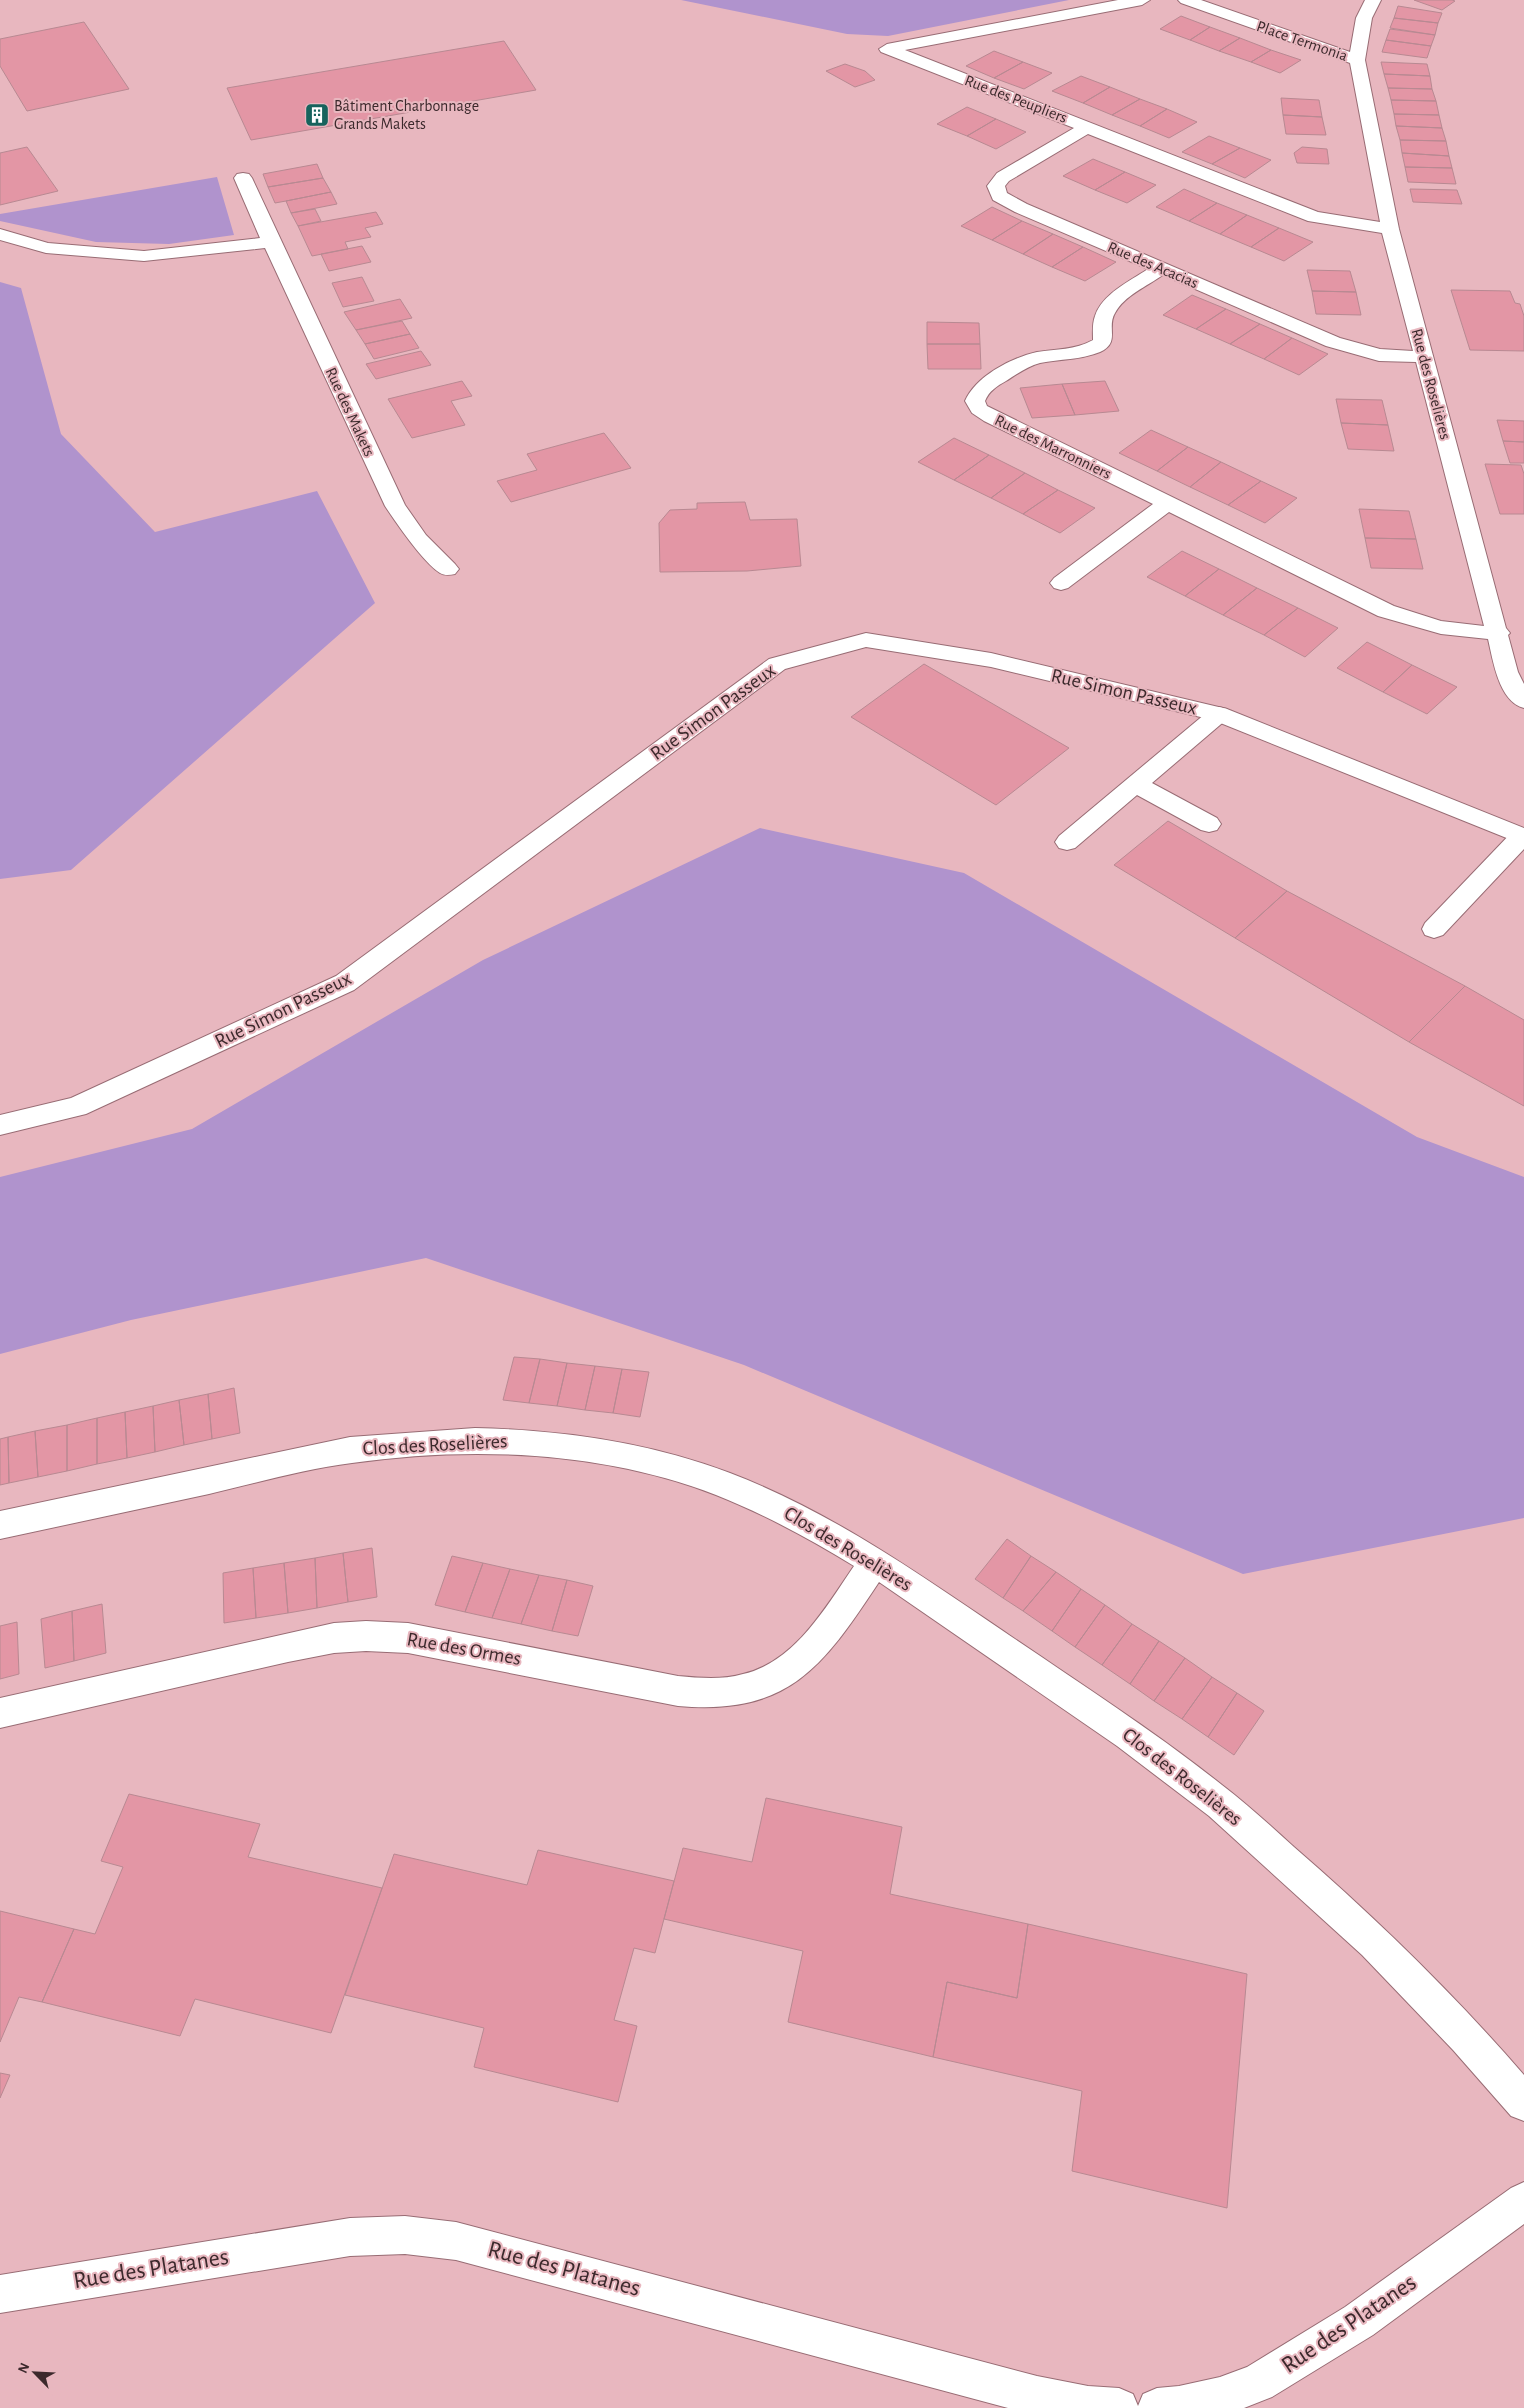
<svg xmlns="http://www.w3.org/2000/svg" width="1524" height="2408" font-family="'Alegreya Sans',sans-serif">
  <rect width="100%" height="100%" fill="#e8b7bf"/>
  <path fill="#b093cd" d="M681 0H1069L888 36 847 34Z
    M217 177 234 235 169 244 96 242 0 221V214Z
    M0 282 21 288 61 434 155 532 317 491 375 603 71 870 0 879Z
    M760 828 964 873 1417 1137 1524 1177V1518L1243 1574 744 1365 426 1258 131 1320 0 1354V1177L192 1129 483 960Z"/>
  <path fill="#e396a5" stroke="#b88992" d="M1414 0H1452L1455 1 1442 10Z
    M1398 6 1442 13 1438 23 1394 18Z
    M1181 16 1210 27 1190 40 1160 29Z
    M1394 18 1438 23 1435 35 1390 28Z
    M84 22 129 89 27 111 0 66V39Z
    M1210 27 1240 38 1219 51 1190 40Z
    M1390 29 1435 35 1431 46 1386 40Z
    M1240 38 1271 50 1251 62 1219 51Z
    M1386 40 1431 46 1427 58 1382 52Z
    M504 41 536 90 251 140 227 88Z
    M1271 50 1301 60 1280 73 1251 62Z
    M994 51 1023 62 994 78 966 66Z
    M1023 62 1052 73 1024 89 994 78Z
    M1381 62 1427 64 1430 76 1384 74Z
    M845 64 865 71 875 80 855 87 826 71Z
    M1384 74 1430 76 1432 89 1388 88Z
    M1081 76 1110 87 1083 103 1052 91Z
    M1110 87 1140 99 1112 115 1083 103Z
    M1388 88 1432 89 1436 101 1391 100Z
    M1281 98 1319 100 1322 117 1283 115Z
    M1140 99 1167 109 1140 126 1112 115Z
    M1391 100 1436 101 1439 115 1394 114Z
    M967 107 996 119 967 136 937 124Z
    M1167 109 1197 122 1169 138 1140 126Z
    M1394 114 1439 115 1442 128 1396 126Z
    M1283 115 1322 117 1326 135 1286 134Z
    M996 119 1026 132 996 149 967 136Z
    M1396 126 1442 128 1446 141 1400 140Z
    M1209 136 1240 148 1212 164 1182 152Z
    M1400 140 1446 141 1449 156 1402 153Z
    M27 147 58 191 0 205V153Z
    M1302 147 1327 149 1329 164 1297 163 1294 153Z
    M1240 148 1271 160 1245 178 1212 164Z
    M1402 153 1449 156 1452 168 1405 167Z
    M1093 159 1125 172 1095 190 1063 176Z
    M317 164 323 178 268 187 263 174Z
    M1405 167 1452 168 1456 184 1408 182Z
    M1125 172 1156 185 1127 203 1095 190Z
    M323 178 331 192 286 201 275 203 268 187Z
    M1184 189 1217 203 1189 221 1156 207Z
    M1410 189 1457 190 1462 204 1413 202Z
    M331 192 337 204 291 213 286 201Z
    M1217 203 1247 215 1220 234 1189 221Z
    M992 207 1022 221 992 240 961 226Z
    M315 209 321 221 298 226 291 213Z
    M376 212 383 224 365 228 371 237 345 242 348 249 312 256 298 226Z
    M1247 215 1279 228 1251 247 1220 234Z
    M1022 221 1053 234 1023 254 992 240Z
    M1279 228 1313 242 1284 261 1251 247Z
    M1053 234 1083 247 1052 267 1023 254Z
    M362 246 371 262 329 271 321 254Z
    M1083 247 1116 262 1085 281 1052 267Z
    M1307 270 1350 271 1356 292 1312 291Z
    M362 277 374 301 343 307 332 283Z
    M1451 290 1510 291 1515 303 1520 304 1524 316V351L1470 350Z
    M1312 291 1356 292 1361 315 1316 314Z
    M1192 295 1226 309 1196 329 1163 315Z
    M400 299 412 318 356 330 344 312Z
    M1226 309 1260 324 1230 344 1196 329Z
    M402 321 410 334 365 344 356 330Z
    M927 322 979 323 980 344H927Z
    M1260 324 1292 338 1264 359 1230 344Z
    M410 334 419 348 374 359 365 344Z
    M1292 338 1328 354 1299 375 1264 359Z
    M927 344H980L981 369H928Z
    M421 351 431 365 376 379 366 364Z
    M462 381 472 396 451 401 465 425 412 438 388 399Z
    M1105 381 1119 411 1075 415 1062 384Z
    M1062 384 1075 415 1032 418 1020 388Z
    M1336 399 1382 400 1388 425 1341 423Z
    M1497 420 1524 421V442L1503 441Z
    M1341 423 1388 425 1394 451 1348 449Z
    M1151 430 1188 447 1157 471 1119 453Z
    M604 433 631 468 511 502 497 481 537 470 527 454Z
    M954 438 989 455 954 480 918 462Z
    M1503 441 1524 442V463H1510Z
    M1188 447 1221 462 1190 487 1157 471Z
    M989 455 1025 473 991 498 954 480Z
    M1221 462 1261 481 1228 505 1190 487Z
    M1485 464 1521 465 1524 474V514H1500Z
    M1025 473 1058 490 1023 514 991 498Z
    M1261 481 1297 498 1265 523 1228 505Z
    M1058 490 1095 508 1060 533 1023 514Z
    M745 502 750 520 797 519 801 566 747 571 660 572 659 523 670 510 697 509V503Z
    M1359 509 1409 511 1416 539 1365 538Z
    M1365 538 1416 539 1423 569 1371 568Z
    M1182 551 1219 569 1185 596 1147 577Z
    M1219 569 1257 588 1223 615 1185 596Z
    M1257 588 1298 608 1264 635 1223 615Z
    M1298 608 1338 628 1305 657 1264 635Z
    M1367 642 1412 665 1383 692 1337 668Z
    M924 664 1069 748 996 805 851 717Z
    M1412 665 1457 687 1427 714 1383 692Z
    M1168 821 1287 891 1235 938 1114 865Z
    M1287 891 1465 986 1409 1042 1235 938Z
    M1465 986 1524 1020V1106L1409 1042Z
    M514 1357 540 1359 529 1403 503 1400Z
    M540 1359 567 1363 557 1406 529 1403Z
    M567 1363 595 1366 585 1410 557 1406Z
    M595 1366 622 1369 613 1413 585 1410Z
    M622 1369 649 1372 640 1417 613 1413Z
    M234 1388 240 1433 212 1439 208 1394Z
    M208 1394 212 1439 184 1445 179 1400Z
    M179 1400 184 1445 155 1452 153 1406Z
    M153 1406 155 1452 127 1458 125 1412Z
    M125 1412 127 1458 97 1464V1418Z
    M97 1418V1464L67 1471V1425Z
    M67 1425V1471L38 1477 35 1431Z
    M35 1431 38 1477 9 1483 8 1437Z
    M8 1437 9 1483 0 1485V1439Z
    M1007 1539 1031 1556 1003 1598 975 1579Z
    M372 1548 377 1597 348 1602 343 1553Z
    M343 1553 348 1602 317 1608 315 1558Z
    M452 1556 483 1563 465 1612 435 1605Z
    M1031 1556 1056 1572 1023 1611 1003 1598Z
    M315 1558 317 1608 288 1613 284 1563Z
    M284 1563 288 1613 256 1618 253 1568Z
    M483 1563 510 1569 492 1618 465 1612Z
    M253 1568 256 1618 224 1623 223 1573Z
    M510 1569 539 1575 521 1624 492 1618Z
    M1056 1572 1081 1589 1052 1631 1023 1611Z
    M539 1575 567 1580 552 1631 521 1624Z
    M567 1580 593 1586 578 1636 552 1631Z
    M1081 1589 1105 1605 1075 1647 1052 1631Z
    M102 1604 106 1653 74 1661 72 1611Z
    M1105 1605 1132 1624 1102 1665 1075 1647Z
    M72 1611 74 1661 45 1668 41 1619Z
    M17 1622 19 1674 0 1679V1626Z
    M1132 1624 1159 1641 1130 1684 1102 1665Z
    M1159 1641 1185 1658 1154 1701 1130 1684Z
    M1185 1658 1212 1677 1182 1719 1154 1701Z
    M1212 1677 1237 1693 1208 1737 1182 1719Z
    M1237 1693 1264 1711 1234 1755 1208 1737Z
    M129 1794 260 1824 248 1857 382 1888 331 2033 195 1999 180 2036 42 2002 74 1929 95 1934 123 1867 101 1861Z
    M766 1798 902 1827 890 1894 1028 1924 1017 1998 947 1982 933 2057 788 2022 803 1951 664 1919 683 1848 752 1862Z
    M538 1850 674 1881 655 1953 634 1948 614 2020 637 2026 618 2102 474 2067 484 2028 345 1995 394 1854 527 1885Z
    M0 1911 74 1929 42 2002 19 1997 0 2042Z
    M1028 1924 1247 1974 1227 2208 1072 2171 1082 2091 933 2057 947 1982 1017 1998Z
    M0 2073 10 2075 0 2098Z"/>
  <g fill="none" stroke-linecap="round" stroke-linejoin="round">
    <defs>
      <path id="service" d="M1219 707 1227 709 1230 714 1227 719 1152 783 1217 818 1221 824 1217 830 1209 832 1201 830 1137 795 1075 848 1067 850 1059 848 1055 842 1059 836 1211 709Z
        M1522 828H1524V849L1443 935 1434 938 1425 935 1422 929 1425 923 1514 830Z"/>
      <path id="minor" d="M1118 0H1150L1142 5 905 50 1318 212 1380 222 1350 63 1181 3 1178 0H1201L1350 52 1356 18 1365 0H1381L1372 18 1365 60 1399 229 1506 628 1510 633 1508 635 1518 672 1524 684V708C1499 702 1493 661 1488 639L1441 634 1378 616 1169 512 1068 588 1061 590 1054 588 1050 583 1054 578 1153 504 984 421 972 413 965 401C976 376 1011 358 1037 352 1056 349 1075 350 1093 340 1093 333 1092 324 1095 316 1102 294 1130 281 1148 269L1015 212 993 200 987 186 997 173 1074 128 881 52 879 49 887 44ZM1088 134 1308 221 1382 233 1413 351 1380 349 1340 338 1027 204 1007 193 1005 186 1009 181ZM1163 275 1326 346 1379 361 1416 362 1484 626 1441 621 1394 606 987 406 985 401C989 391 997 386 1006 381 1017 374 1028 366 1040 363 1060 359 1081 360 1100 352 1121 342 1106 328 1115 313 1124 296 1147 286 1163 275Z
        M243 173 249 174 252 178 405 505 426 535 455 564 459 569 455 574C450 575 445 576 440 573 423 562 397 524 385 506L265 248 144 261 46 253 0 240V229L48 243 144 251 260 238 234 178 237 174Z
        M866 633 991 653 1227 709 1524 828V845L1213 720 991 667 866 647 785 669 354 990 86 1114 0 1135V1115L71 1098 336 976 769 659Z
        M475 1428C562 1430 648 1442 730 1473 832 1512 919 1574 1009 1635 1081 1684 1154 1731 1222 1785 1247 1804 1271 1826 1294 1847 1376 1918 1453 1993 1524 2075V2121L1511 2116 1453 2050 1362 1955 1209 1816 1117 1746 879 1582C823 1667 788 1716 678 1706L408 1653 366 1651 334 1653 288 1662 0 1728V1698L334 1623 366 1621 408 1623 678 1676C700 1678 722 1680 743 1674 795 1662 826 1607 854 1566 810 1539 764 1514 716 1495 602 1451 472 1446 352 1463 304 1469 256 1483 209 1494 139 1509 70 1524 0 1539V1511L350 1437Z
        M1524 2182V2224L1373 2335 1272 2397 1244 2408H1008L456 2260 405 2254 350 2256 0 2313V2275L350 2218 405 2216 456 2222 1037 2376 1088 2386 1119 2388 1133 2394 1138 2406 1143 2394 1157 2388 1179 2386 1220 2377 1247 2367 1345 2307 1511 2188Z"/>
    </defs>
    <use href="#service" stroke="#986c74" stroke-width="2"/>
    <use href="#minor" stroke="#986c74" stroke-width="2"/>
    <use href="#service" fill="#fff" fill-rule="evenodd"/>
    <use href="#minor" fill="#fff" fill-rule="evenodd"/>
  </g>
  <defs>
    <symbol id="building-square" viewBox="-11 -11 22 22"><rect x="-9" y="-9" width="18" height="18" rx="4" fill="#17635d" stroke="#e8b7bf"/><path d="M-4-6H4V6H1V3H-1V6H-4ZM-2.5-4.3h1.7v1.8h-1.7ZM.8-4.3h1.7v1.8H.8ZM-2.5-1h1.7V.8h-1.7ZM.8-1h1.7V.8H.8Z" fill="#fff"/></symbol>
  </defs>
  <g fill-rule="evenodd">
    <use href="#building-square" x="303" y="101" width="28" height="28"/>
  </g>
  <g text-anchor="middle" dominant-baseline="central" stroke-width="4" stroke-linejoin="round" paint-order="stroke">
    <g font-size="16" fill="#3c292c" stroke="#e8b7bf">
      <text transform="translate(1302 41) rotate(19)">Place Termonia</text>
      <text transform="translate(1016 99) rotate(21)">Rue des Peupliers</text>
      <text transform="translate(1153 265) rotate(23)">Rue des Acacias</text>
      <text transform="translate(1431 384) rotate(75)">Rue des Roselières</text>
      <text transform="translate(350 412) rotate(65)">Rue des Makets</text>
      <text transform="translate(1053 447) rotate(26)">Rue des Marronniers</text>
    </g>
    <g font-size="16" fill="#3c292c" stroke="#e8b7bf" text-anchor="start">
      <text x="334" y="106">Bâtiment Charbonnage<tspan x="334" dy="18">Grands Makets</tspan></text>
    </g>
    <g font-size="20" fill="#3c292c" stroke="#e8b7bf">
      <text transform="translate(1124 692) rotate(13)">Rue Simon Passeux</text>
      <text transform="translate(713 712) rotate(-36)">Rue Simon Passeux</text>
      <text transform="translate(283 1010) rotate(-26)">Rue Simon Passeux</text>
      <text transform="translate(435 1445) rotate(-3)">Clos des Roselières</text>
      <text transform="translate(848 1549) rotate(31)">Clos des Roselières</text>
      <text transform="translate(464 1649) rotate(10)">Rue des Ormes</text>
      <text transform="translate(1182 1777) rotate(38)">Clos des Roselières</text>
    </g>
    <g font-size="24" fill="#3c292c" stroke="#e8b7bf">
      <text transform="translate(151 2269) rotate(-9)">Rue des Platanes</text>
      <text transform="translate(564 2269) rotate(15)">Rue des Platanes</text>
      <text transform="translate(1349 2324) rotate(-34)">Rue des Platanes</text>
    </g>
  </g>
  <g transform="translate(35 2373) rotate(294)" stroke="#e8b7bf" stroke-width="4" paint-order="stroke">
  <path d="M0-4L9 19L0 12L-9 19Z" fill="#3c292c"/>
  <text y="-8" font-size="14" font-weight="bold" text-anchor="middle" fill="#3c292c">N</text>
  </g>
</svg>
